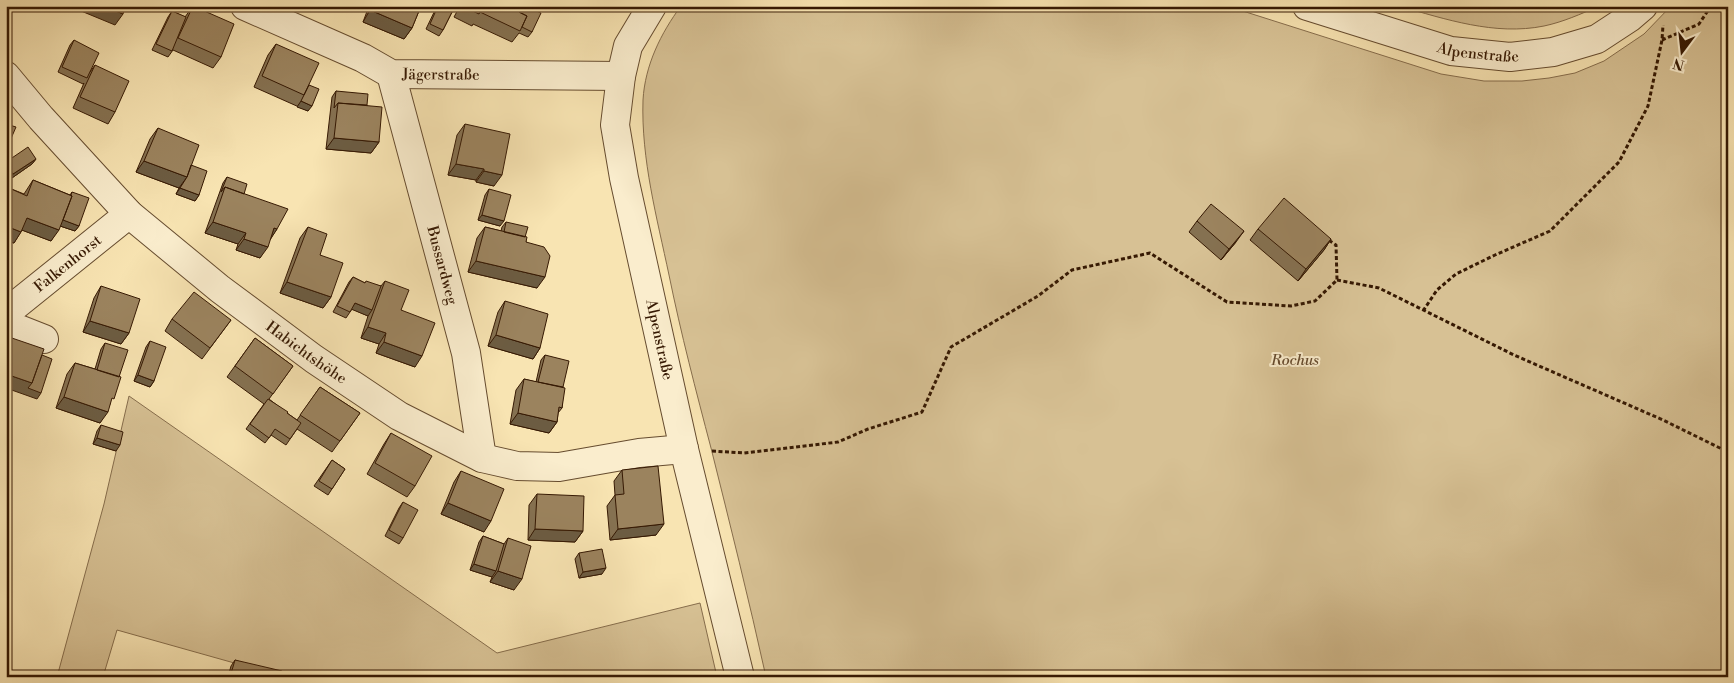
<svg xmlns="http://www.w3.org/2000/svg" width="1734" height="683" font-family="'Libre Bodoni',serif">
  <rect width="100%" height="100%" fill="#f8e4b2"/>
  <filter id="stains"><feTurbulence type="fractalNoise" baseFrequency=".004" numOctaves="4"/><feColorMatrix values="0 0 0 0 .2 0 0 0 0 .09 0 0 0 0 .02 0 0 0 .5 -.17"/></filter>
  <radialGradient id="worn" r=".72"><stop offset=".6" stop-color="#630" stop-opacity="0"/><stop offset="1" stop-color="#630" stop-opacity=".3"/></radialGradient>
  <path fill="#d7c194" stroke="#866d4c" d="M681 6H1227L1441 74 1484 81H1522L1549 78 1575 73 1604 61 1644 34 1671 6H1728V677H766C749 600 730 524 711 448 696 391 681 334 669 275 657 218 641 159 643 100 645 65 661 33 681 6Z
    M1399 6H1599C1581 14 1563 22 1544 26 1495 36 1445 19 1399 6Z
    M129 396 497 653 700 603 717 677H284L117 630 103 677H57L104 504Z"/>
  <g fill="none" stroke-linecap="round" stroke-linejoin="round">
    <defs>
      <g id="minor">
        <path id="s1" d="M245 6 363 58 391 74 621 76"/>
        <path id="s2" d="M652 6 628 46 621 76 615 125 624 178 684 449 740 677"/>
        <path id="s3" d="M1307 6 1451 51 1510 57 1553 52 1597 39 1629 18 1643 6"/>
        <path id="s4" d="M391 74 466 353 482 458"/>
        <path id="s5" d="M6 76 41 118 129 214 220 289 314 359 399 416 482 458 517 466 559 467 639 453 684 449"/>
        <path id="s6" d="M6 313 129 214"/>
        <path d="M6 324 44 339"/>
      </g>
    </defs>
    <use href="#minor" stroke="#664c2f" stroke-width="30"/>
    <path stroke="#361903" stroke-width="3" stroke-dasharray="4 2.5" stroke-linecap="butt" d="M1662 40 1699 24 1711 6
      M1337 280 1379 288 1514 355 1663 420 1728 452
      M1423 311 1437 290 1456 274 1495 255 1550 231 1619 162 1648 106 1662 40 1663 25
      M712 451 744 453 838 442 868 429 922 412 951 347 1038 296 1072 270 1150 253 1227 302 1291 306 1315 301 1337 280 1336 245 1327 239"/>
    <use href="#minor" stroke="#faedcd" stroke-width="28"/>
  </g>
  <path fill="#857151" stroke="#361903" d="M193 6 221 57 213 68 173 50 168 57 152 50 168 17 172 11 185 17Z
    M369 6H421L412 28 404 39 363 22Z
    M437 6H455L443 30 439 36 426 29Z
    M460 6H531L530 8 532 32 528 37 519 33 512 42 473 24 472 26 454 17Z
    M74 40 90 72 95 65 115 112 108 124 73 108 84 83 83 84 58 72 70 45Z
    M276 44 309 85 308 111 254 87 268 55Z
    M336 91 367 105 379 142 371 153 326 149 332 97Z
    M465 124 494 186 476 182V180L448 175 457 135Z
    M158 128 191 165 199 195 195 201 176 194 179 188 136 172 150 139Z
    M36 159 32 164 9 180 6 177V162Z
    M227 177 244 194 277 229 270 239 260 258 236 250 238 244 205 233 223 183Z
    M33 180 70 195 72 192 79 226 75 231 60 226 51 241 22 230 14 243 6 241V192L9 188 24 194Z
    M489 189 500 226 478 220 485 195Z
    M1197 221 1236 242 1221 260 1189 232Z
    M506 222 525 237 526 242 537 288 468 272 477 238 485 227 501 231 502 227Z
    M308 227 320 255 331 297 323 308 280 293 300 238Z
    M1258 229 1331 239 1324 250 1298 281 1250 240Z
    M353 277 365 283 381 286 385 281 401 310 415 367 376 353 379 344 361 338 368 316 352 309 346 318 333 312 349 282Z
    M101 286 129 333 121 344 83 332 94 298Z
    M505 301 540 348 533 359 488 346 498 312Z
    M172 319 231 320 202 359 165 331Z
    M255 338 293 366 269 399 287 413 297 420 320 387 360 413 332 452 297 429 286 445 271 435 265 443 246 429 264 404 227 377Z
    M150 341 154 381 150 387 134 381 146 347Z
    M105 343 110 404 100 423 56 408 67 374 75 363 95 369 101 349Z
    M545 355 563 387 562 408 558 413 557 422 549 433 510 424 516 390 524 379 536 382 541 360Z
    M101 425 116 451 93 444 97 431Z
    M391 433 415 486 407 497 367 474 384 444Z
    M332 460 345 469 328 495 314 486Z
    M622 470 656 535 610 540 607 506 615 495 614 481Z
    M461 471 484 532 441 514 454 482Z
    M537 494 583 531 575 542 528 540 529 505Z
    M403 502V538L399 544 385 536 399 508Z
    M483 536 504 544 508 538 514 590 490 582 492 577 470 570 479 542Z
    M579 553 602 574 579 578 575 559Z
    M235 660 280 677H228L231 666Z"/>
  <path fill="#6c5c42" stroke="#361903" d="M69 6H104L123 14 115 25Z
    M370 10 412 28 404 39 363 22Z
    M301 101 312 106 308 111 297 107Z
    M334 138 379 142 371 153 326 149Z
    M36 159 32 164 9 180 13 174Z
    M144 161 187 177 179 188 136 172Z
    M456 164 484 169 476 180 448 175Z
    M484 171 502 175 494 186 476 182Z
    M180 188 199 195 195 201 176 194Z
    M482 215 504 221 500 226 478 220Z
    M27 218 59 230 51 241 19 229Z
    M61 219 79 226 75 231 57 225Z
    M213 222 246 233 238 244 205 233Z
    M6 226 21 232 14 243 6 241Z
    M274 228 277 229 270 240Z
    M1244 231 1236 242 1221 260 1229 249Z
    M244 239 268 247 260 258 236 250Z
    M1331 239 1324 250 1298 281 1306 269Z
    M476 261 545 277 537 288 468 272Z
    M287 282 331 297 323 308 280 293Z
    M355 303 372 310 368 316 351 309Z
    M90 321 129 333 121 344 83 332Z
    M368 327 386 333 379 344 361 338Z
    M496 335 540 348 533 359 488 346Z
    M384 342 422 356 415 367 376 353Z
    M6 374 32 383 41 393 37 399 6 388Z
    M138 375 154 381 150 387 134 381Z
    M64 397 108 412 100 423 56 408Z
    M518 413 557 422 549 433 510 424Z
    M97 438 120 445 116 451 93 444Z
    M448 503 491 521 484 532 441 514Z
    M664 524 656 535 610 540 618 529Z
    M535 529 583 531 575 542 528 540Z
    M474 564 496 571 492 577 470 570Z
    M606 568 602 574 579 578 583 572Z
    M498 571 522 579 514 590 490 582Z"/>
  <path fill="#9b835e" stroke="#361903" d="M104 6H126L123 14Z
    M193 6 234 24 221 57 178 38Z
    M372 6H421L412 28 370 10Z
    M438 6H455L443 30 430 24Z
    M462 6H522L519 12 527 16 520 31 480 12 479 14Z
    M522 6H531L530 8 541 13 532 32 522 27 527 16 519 12Z
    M172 11 186 17 172 51 156 44Z
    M74 40 99 53 87 78 62 67Z
    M276 44 319 63 304 95 262 76Z
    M95 65 129 81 115 112 80 97Z
    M309 85 319 89 312 106 301 101Z
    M336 91 368 94 367 105 338 103 334 108Z
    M338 103 382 107 379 142 334 138Z
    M6 124 16 127 6 150Z
    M465 124 510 134 502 175 484 171V169L456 164Z
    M158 128 199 145 187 177 144 161Z
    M28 147 36 159 13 174 6 165V162Z
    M191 165 207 171 199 195 180 188 187 177Z
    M227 177 247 184 244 194 225 187 221 192Z
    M33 180 72 196 59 230 27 218 21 232 6 226V195L9 188 27 196Z
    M225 187 288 209 277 229 274 228 268 247 244 239 246 233 213 222Z
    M489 189 511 195 504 221 482 215Z
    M72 192 89 198 79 226 63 220 72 196 71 195Z
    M1284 198 1331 239 1306 269 1258 229Z
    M1211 204 1244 231 1229 249 1197 221Z
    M506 222 528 227 525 237 504 232Z
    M308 227 327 234 320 255 343 263 331 297 287 282Z
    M485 227 527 237 526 242 544 247 550 256 545 277 476 261Z
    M353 277 365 283 366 281 381 286 372 310 355 303 350 312 337 306Z
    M385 281 409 290 401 310 435 323 422 356 384 342 386 333 368 327Z
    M101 286 140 299 129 333 90 321Z
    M194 292 231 320 210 348 172 319Z
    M505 301 548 314 540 348 496 335Z
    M6 336 44 349 32 383 6 374Z
    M255 338 293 366 273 394 235 366Z
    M150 341 166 347 154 381 138 375Z
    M105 343 128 350 119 377 97 370Z
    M42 355 52 359 41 393 28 388 32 383Z
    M545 355 569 361 563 387 538 382Z
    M75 363 121 377 114 399 112 398 108 412 64 397Z
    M524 379 565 388 562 408 559 407 557 422 518 413Z
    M320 387 360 413 340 441 300 415Z
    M268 399 288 412 287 413 301 423 290 439 275 429 269 438 250 424Z
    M101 425 123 432 120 445 97 438Z
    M391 433 432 456 415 486 375 463Z
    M332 460 345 469 332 489 319 481Z
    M658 466 664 524 618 529 615 495 624 494 622 470Z
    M461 471 504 489 491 521 448 503Z
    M537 494 584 496 583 531 535 529Z
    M403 502 418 510 403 538 389 530Z
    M483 536 504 544 496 571 474 564Z
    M508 538 531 546 522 579 498 571Z
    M602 549 606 568 583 572 579 553Z
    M235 660 282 671 280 677H230Z"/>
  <g text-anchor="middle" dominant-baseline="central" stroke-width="4" stroke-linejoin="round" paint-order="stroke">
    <g font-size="15" fill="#361903" stroke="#faedcd">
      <text stroke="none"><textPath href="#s3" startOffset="178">Alpenstraße</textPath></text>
      <text stroke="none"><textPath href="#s1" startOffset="211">Jägerstraße</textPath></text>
      <text stroke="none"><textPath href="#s6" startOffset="79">Falkenhorst</textPath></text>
      <text stroke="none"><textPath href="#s4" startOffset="198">Bussardweg</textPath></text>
      <text stroke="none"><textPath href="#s2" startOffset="346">Alpenstraße</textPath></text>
      <text stroke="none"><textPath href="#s5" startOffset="410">Habichtshöhe</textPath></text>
    </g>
    <g font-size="15" font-style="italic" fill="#664b2e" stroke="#faedcd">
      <text x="1295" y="360">Rochus</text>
    </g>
  </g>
  <rect width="1734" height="683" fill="none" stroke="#f8e4b2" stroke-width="25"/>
  <rect x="8" y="8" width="1719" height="668" fill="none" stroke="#361903" stroke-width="2.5"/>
  <rect x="12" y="12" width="1709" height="658" fill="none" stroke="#361903"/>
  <g transform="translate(1682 52) rotate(195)" stroke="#faedcd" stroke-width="4" paint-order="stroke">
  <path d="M0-4L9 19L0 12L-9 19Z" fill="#361903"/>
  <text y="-8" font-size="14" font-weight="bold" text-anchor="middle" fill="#361903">N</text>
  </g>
  <rect width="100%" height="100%" filter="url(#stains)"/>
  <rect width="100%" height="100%" fill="url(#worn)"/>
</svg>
